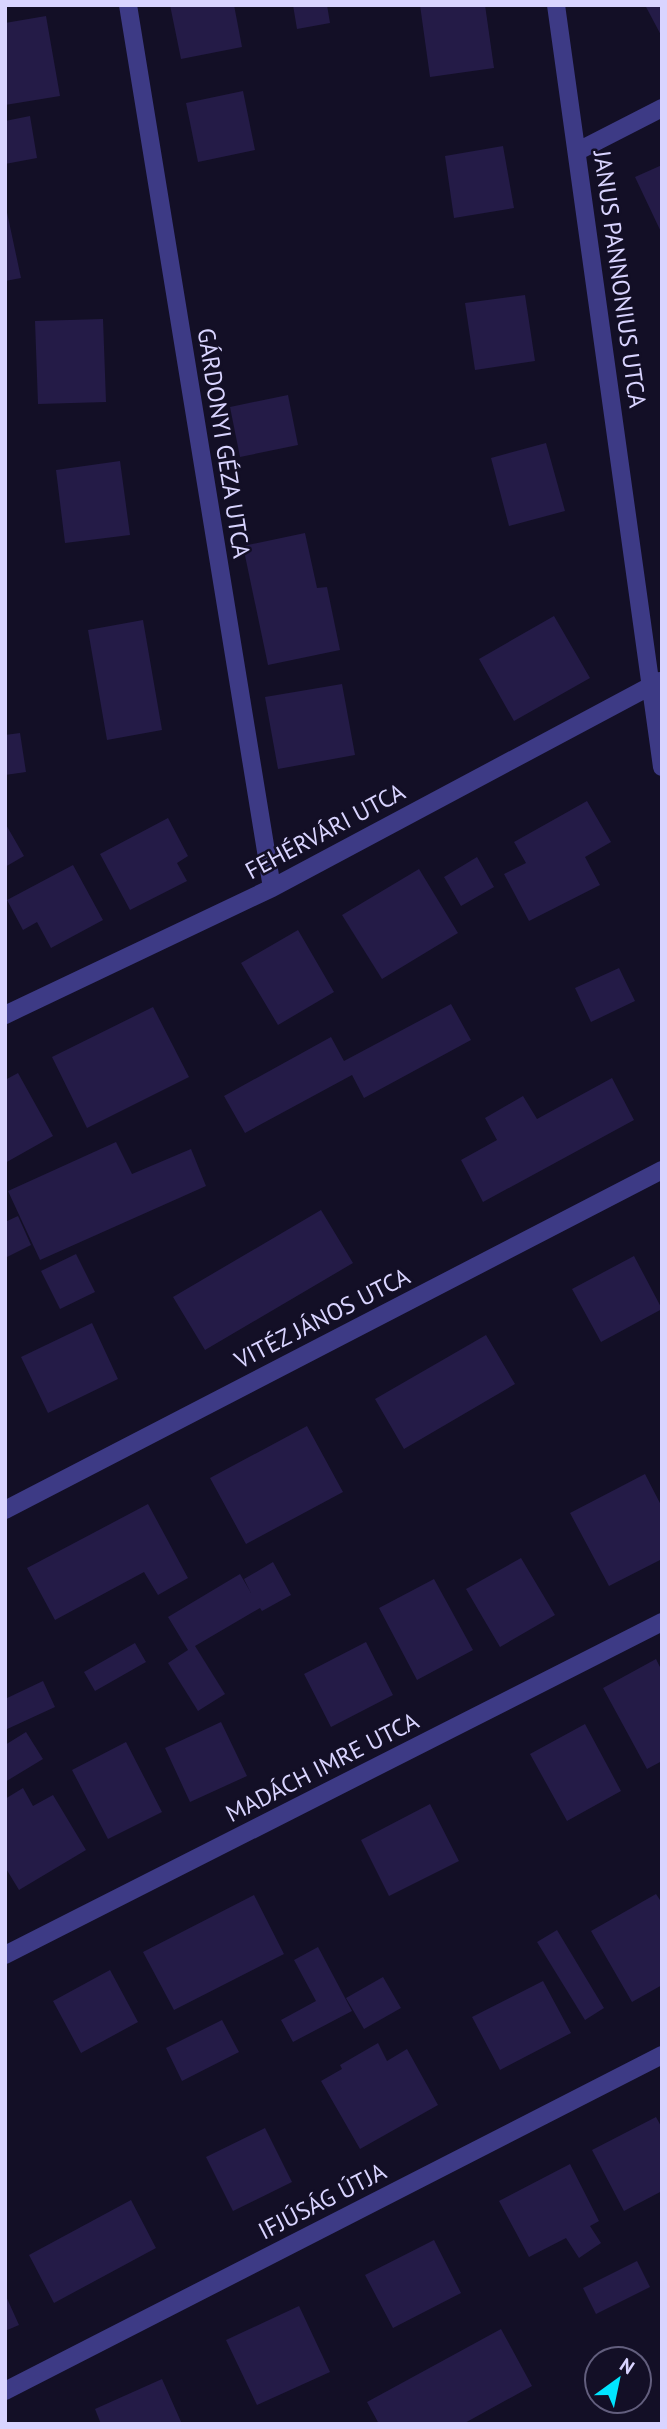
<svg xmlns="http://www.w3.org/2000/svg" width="667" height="2429" font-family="'PT Sans',sans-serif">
  <rect width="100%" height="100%" fill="#130f26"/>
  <path fill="#241b47" d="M170 5H234L242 47 181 59Z
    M293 5H327L330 23 297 29Z
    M420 5H485L494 68 430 77Z
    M645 5H662V37Z
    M46 16 60 96 5 105V23Z
    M243 91 255 150 198 162 186 103Z
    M30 116 37 158 5 164V121Z
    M503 146 514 208 454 218 445 156Z
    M662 165V234L635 177Z
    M5 203 21 278 5 281Z
    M525 295 535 361 475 370 465 303Z
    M103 319 106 402 38 404 35 321Z
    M288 395 298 445 240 457 230 407Z
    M546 443 565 511 509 526 491 458Z
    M120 461 130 535 65 543 56 470Z
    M305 533 317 588 327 587 340 650 268 665 243 546Z
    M554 616 590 678 514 721 479 659Z
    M143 620 162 730 107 740 88 630Z
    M342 684 355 755 278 769 265 697Z
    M20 733 26 772 5 775V735Z
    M587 801 611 842 585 857 600 885 529 921 504 874 526 863 514 842Z
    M168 818 188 856 177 863 187 881 130 910 100 854Z
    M5 823 24 856 5 867Z
    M477 857 494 887 461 906 444 877Z
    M73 865 103 920 51 948 37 922 23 930 7 900Z
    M419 869 458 933 382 979 342 915Z
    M298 930 334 992 278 1025 241 963Z
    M619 968 635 1001 591 1022 575 988Z
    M451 1004 471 1040 364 1098 352 1075 245 1133 224 1096 331 1037 344 1061Z
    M153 1007 189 1077 87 1128 52 1057Z
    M18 1073 53 1136 5 1163V1080Z
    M612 1078 634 1120 483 1202 461 1160 497 1140 485 1118 523 1096 537 1119Z
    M116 1142 132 1174 191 1149 206 1186 40 1260 8 1191Z
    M321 1210 353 1263 205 1350 173 1297Z
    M18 1216 31 1245 5 1258V1222Z
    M76 1254 95 1292 60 1309 41 1271Z
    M634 1256 662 1309 601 1342 572 1289Z
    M92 1323 118 1379 48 1413 21 1357Z
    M486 1335 515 1384 404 1449 375 1399Z
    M307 1426 343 1492 246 1544 210 1478Z
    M645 1474 662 1507V1559L609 1586 570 1513Z
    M148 1504 188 1578 158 1595 144 1572 55 1620 27 1568Z
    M521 1558 555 1615 500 1647 466 1589Z
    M273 1562 291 1595 262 1611 260 1608 195 1646 225 1694 198 1711 168 1663 188 1650 168 1617 240 1574 251 1593 244 1579Z
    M434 1579 473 1650 417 1680 379 1608Z
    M366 1642 393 1695 331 1727 304 1674Z
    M135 1643 146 1662 95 1691 84 1672Z
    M656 1659 662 1671V1761L647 1769 603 1688Z
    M43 1681 55 1707 5 1730V1699Z
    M221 1722 247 1776 190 1802 165 1748Z
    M585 1724 621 1791 567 1821 530 1754Z
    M26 1732 43 1759 5 1782V1745Z
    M126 1742 162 1812 108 1839 72 1770Z
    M23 1788 33 1806 53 1795 86 1850 19 1890 5 1867V1799Z
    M430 1804 459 1861 389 1896 361 1840Z
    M656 1894 662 1903V1985L632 2002 591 1931Z
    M254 1895 284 1954 174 2010 143 1952Z
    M557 1930 604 2008 585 2020 537 1942Z
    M318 1947 352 2011 293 2042 281 2020 316 2001 294 1960Z
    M110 1970 138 2022 81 2053 53 2001Z
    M383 1977 401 2008 364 2029 346 1998Z
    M543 1981 571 2033 500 2070 472 2017Z
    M222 2020 239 2052 182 2081 166 2048Z
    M378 2043 387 2061 407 2049 438 2105 360 2149 321 2081 342 2069 340 2065Z
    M656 2117 662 2128V2191L624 2211 592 2150Z
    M265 2128 292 2182 233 2211 206 2157Z
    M570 2164 599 2221 590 2226 601 2243 579 2258 566 2238 529 2257 499 2201Z
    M131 2200 156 2248 54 2303 29 2255Z
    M434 2240 461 2293 393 2328 365 2275Z
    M637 2261 650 2287 596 2314 583 2288Z
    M5 2294 19 2325 5 2331Z
    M299 2306 330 2372 257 2405 226 2340Z
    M501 2329 532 2386 463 2424H379L367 2402Z
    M162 2379 182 2424H101L95 2409Z"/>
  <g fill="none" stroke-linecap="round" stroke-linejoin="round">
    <path stroke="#3d3a85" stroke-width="18" d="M128 5 272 888
      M556 5 662 767
      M578 151 662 108
      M5 1015 272 888 660 681
      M5 1510 662 1170
      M5 1955 662 1622
      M5 2391 662 2055"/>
  </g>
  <g text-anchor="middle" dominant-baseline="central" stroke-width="5" stroke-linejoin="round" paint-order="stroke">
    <g font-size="24" fill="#d9d4ff" stroke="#130f26">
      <text transform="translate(620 279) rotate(82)">JANUS PANNONIUS UTCA</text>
      <text transform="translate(224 443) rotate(81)">GÁRDONYI GÉZA UTCA</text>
      <text transform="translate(325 831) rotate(-28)">FEHÉRVÁRI UTCA</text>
      <text transform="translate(322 1318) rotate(-27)">VITÉZ JÁNOS UTCA</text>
      <text transform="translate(322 1767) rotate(-27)">MADÁCH IMRE UTCA</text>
      <text transform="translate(322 2201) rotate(-27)">IFJÚSÁG ÚTJA</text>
    </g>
  </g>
  <rect width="667" height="2429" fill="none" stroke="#d9d4ff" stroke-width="14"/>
  <g transform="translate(618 2380) rotate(33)"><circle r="33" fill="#130f26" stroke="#625e7d" stroke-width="2"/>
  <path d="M0-5L12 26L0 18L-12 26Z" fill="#00e5ff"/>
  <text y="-10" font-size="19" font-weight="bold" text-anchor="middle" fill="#d9d4ff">N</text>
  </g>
</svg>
